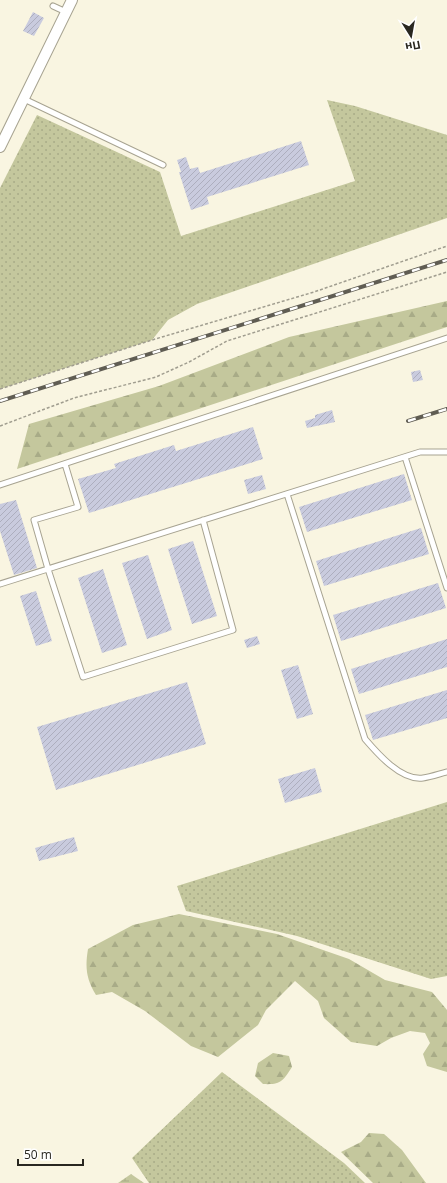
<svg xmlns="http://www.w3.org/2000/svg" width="447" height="1183" font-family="'Open Sans',sans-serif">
  <defs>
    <pattern id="forest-firs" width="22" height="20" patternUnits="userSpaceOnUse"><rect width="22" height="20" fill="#c4c79d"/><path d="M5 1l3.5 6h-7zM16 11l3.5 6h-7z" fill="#a8ab87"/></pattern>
    <pattern id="wetland-marsh" width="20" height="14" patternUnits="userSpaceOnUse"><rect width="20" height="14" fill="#c4c79d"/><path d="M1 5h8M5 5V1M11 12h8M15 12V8" fill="none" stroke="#a8ab87"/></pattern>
    <pattern id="garden-dots" width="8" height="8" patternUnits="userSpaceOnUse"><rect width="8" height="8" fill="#c4c79d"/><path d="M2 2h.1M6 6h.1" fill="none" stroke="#a8ab87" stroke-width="1.8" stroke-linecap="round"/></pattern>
    <pattern id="building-hatch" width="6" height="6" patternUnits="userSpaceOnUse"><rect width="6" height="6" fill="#c9cbde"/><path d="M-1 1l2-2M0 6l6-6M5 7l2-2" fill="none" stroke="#adaebe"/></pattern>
  </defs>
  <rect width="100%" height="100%" fill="#f9f5e1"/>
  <path fill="url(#forest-firs)" d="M447 301V327L17 469 29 424 159 386 289 337Z
    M179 914 277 934 349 959 385 980 432 992 447 1010V1072L427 1066 423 1054 430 1043 425 1033 410 1031 391 1038 377 1046 351 1042 324 1018 318 1001 295 981 266 1010 258 1025 218 1057 191 1046 145 1011 112 992 96 995C86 979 85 967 88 949L133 925Z
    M273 1053 289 1056 292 1067C283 1081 281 1085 263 1084L255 1076 258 1063Z
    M369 1133 384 1134 402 1150 426 1183H373L341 1152 361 1142Z"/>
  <path fill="url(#wetland-marsh)" d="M131 1174 144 1183H118Z"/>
  <path fill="url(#garden-dots)" d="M327 100 355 106 447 135V218L197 304 168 320 152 340 0 389V188L37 115 160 172 181 236 355 181Z
    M447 802V976L431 979 297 936 186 911 177 886Z
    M222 1072 344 1163 365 1183H149L132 1158Z"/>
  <path fill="url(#building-hatch)" d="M33 12 44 18 34 36 23 31Z
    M301 141 309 165 207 197 209 204 191 210 179 172H181L177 160 186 157 190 169 198 167 200 173Z
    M420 370 423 380 413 382 411 372Z
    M332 410 335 422 307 428 305 421 315 418V415Z
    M253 427 263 459 89 513 78 479 116 468 114 464 174 445 176 451Z
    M404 474 412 500 307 532 299 507Z
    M262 475 266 489 248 494 244 480Z
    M16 500 37 568 14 575 0 531V504Z
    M421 528 429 554 324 586 316 561Z
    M193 541 217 616 192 624 168 549Z
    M148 555 172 630 147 639 122 563Z
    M103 569 127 645 102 653 78 578Z
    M438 583 446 608 341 641 333 615Z
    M36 591 52 641 36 646 20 596Z
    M257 636 260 644 247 648 244 640Z
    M447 639V667L359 694 351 669Z
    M298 665 313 714 297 719 281 670Z
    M187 682 206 744 56 790 37 727Z
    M447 690V718L373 740 365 715Z
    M315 768 322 792 285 803 278 779Z
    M74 837 78 851 39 861 35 848Z"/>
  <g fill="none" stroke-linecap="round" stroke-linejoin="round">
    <defs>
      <path id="lane" d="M53 6 66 12
        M24 99 163 165
        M405 457 447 588
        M65 464 78 507 34 520 48 569 83 677 233 630 203 520
        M0 485 447 338
        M287 494 365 739C377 753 401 781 423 778 431 777 439 774 447 772
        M0 584 420 452H447"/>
      <path id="street" d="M0 147 72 0"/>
    </defs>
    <use href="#lane" stroke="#a7a391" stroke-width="7"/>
    <use href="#street" stroke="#a7a391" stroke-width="12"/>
    <path stroke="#a09d8f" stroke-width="1.5" stroke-dasharray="3 2" stroke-linecap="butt" d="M0 389 152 340 314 292 447 246
      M0 426 74 398 156 377 189 362 227 341 447 272"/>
    <use href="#lane" stroke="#fff" stroke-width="5"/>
    <use href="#street" stroke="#fff" stroke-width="10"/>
    <defs>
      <path id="rail" d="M0 401 447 260
        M408 421 447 409"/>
    </defs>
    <use href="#rail" stroke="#605d53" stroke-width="4"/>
    <use href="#rail" stroke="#fff" stroke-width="2.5" stroke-dasharray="8" stroke-linecap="butt"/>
  </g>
  <g transform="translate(411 36) rotate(169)" stroke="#ffffff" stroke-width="3" paint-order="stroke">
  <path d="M0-3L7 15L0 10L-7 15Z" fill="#292720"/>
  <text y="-6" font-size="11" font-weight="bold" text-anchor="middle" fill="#292720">Пн</text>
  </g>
  <path d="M18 1159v6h65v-6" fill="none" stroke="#292720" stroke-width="2"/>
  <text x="24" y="1159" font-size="12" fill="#292720" stroke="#ffffff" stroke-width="3" paint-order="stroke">50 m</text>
</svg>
